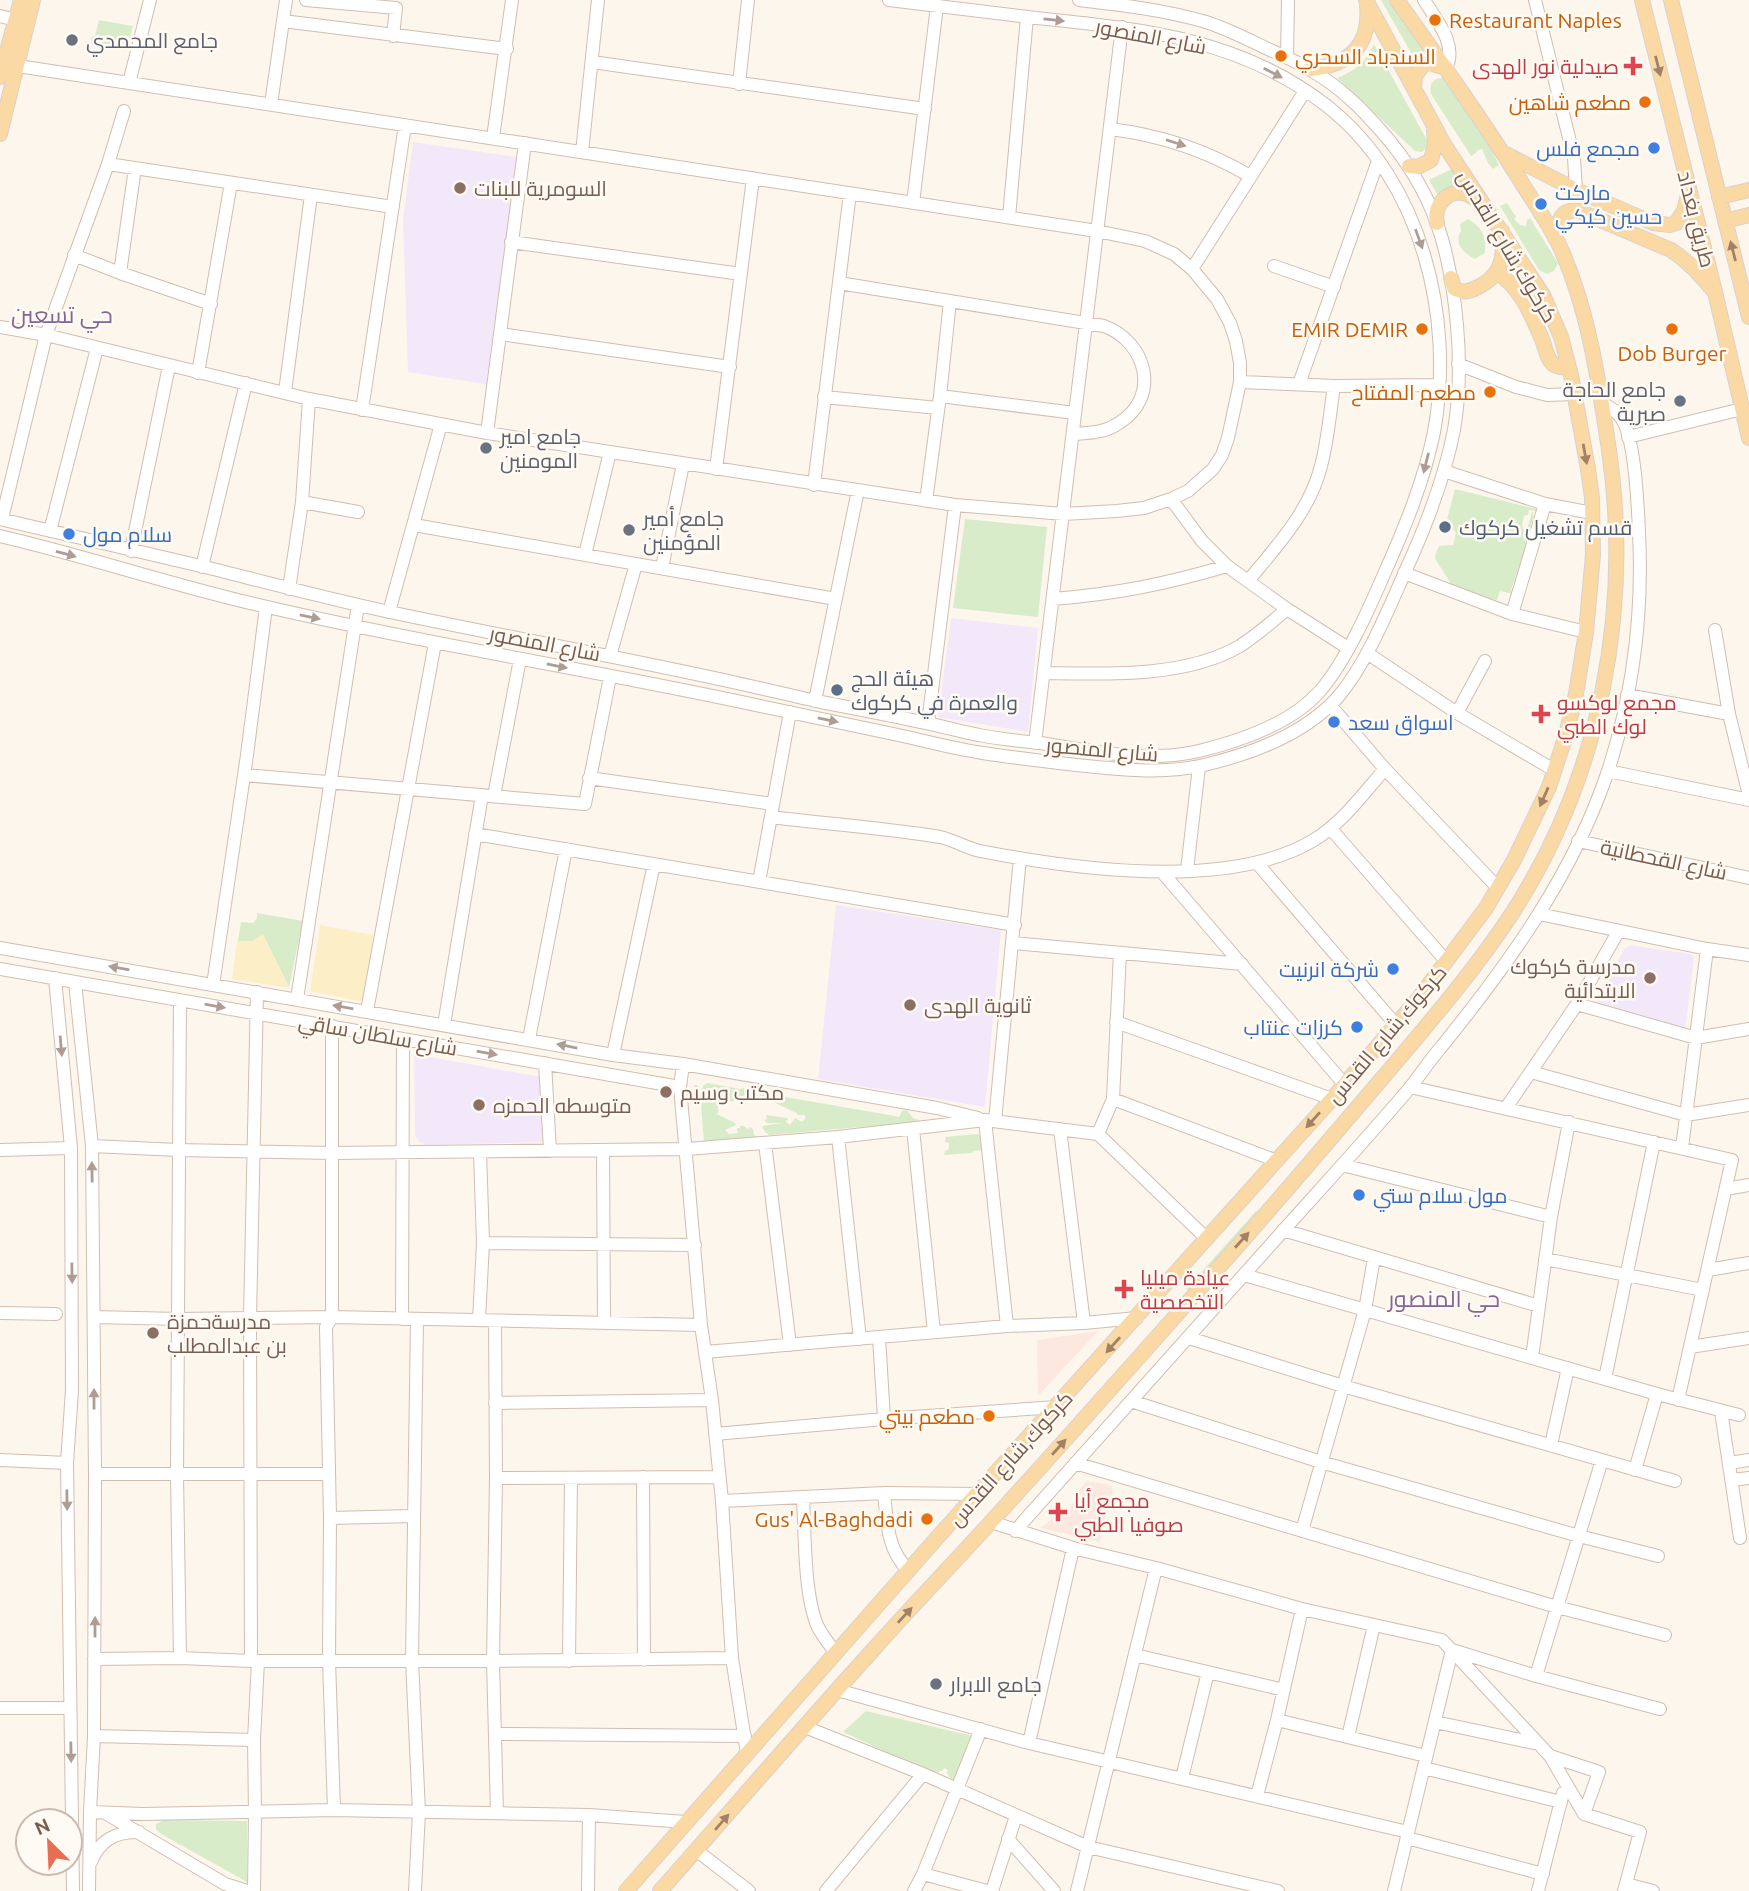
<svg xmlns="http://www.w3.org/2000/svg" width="1749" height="1891" font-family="Ubuntu,Cairo,sans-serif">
  <rect width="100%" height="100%" fill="#fdf6ec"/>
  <path fill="#fde8e0" d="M1098 1331 1038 1396 1037 1340Z
    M1087 1481 1109 1485 1113 1489 1100 1542 1041 1528 1060 1512 1067 1511 1075 1500 1074 1495Z"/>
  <path fill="#f3e8fa" d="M413 142 517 157 491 385 408 372 403 219Z
    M951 618 1038 628 1028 732 938 717Z
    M836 905 1001 930 985 1107 818 1079Z
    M1631 945 1690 954 1694 957 1685 1031 1595 1005 1598 996 1625 948Z
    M414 1054 541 1077 545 1142 425 1145 419 1142 415 1136Z"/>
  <path fill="#d8ecc9" d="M1381 0H1392L1429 58 1418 65Z
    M99 20 133 26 127 49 125 51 91 45V37L95 36Z
    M1374 44 1427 140V147L1422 152 1415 151 1337 78C1355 71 1366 62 1374 44Z
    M1440 78H1444L1451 85 1491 149 1499 165 1493 169 1488 163 1482 149 1478 150 1476 153 1471 156 1431 94C1429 85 1432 80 1440 78Z
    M1452 169 1461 184 1438 196 1429 180Z
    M1507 203 1516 217 1514 219 1520 225 1526 226 1527 220 1530 218 1558 263 1554 271 1547 274 1539 270 1500 206Z
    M1468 219C1483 228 1486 236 1485 253L1475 259C1464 254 1453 243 1461 231L1460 224Z
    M1455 489 1536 509V511L1529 510 1528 515 1524 516 1522 525 1523 529 1527 530 1532 512H1533V516L1536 520 1533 519 1530 527 1534 530 1528 547 1525 549 1511 590 1513 594 1500 591 1497 600 1477 596 1453 587 1436 560 1435 556 1439 546 1453 545 1456 533 1454 530 1445 527Z
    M965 519 1047 527 1038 617 953 608Z
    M257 913 303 921 289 987 263 935 252 941H238L241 922 253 923 257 918Z
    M707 1083 740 1089 744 1088 752 1095 751 1098 739 1099 730 1102 728 1101 725 1104 721 1103 717 1108 719 1110 717 1114 735 1123 736 1125 725 1130 729 1134 738 1133 737 1128H740V1126H743L748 1129 750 1127 753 1129 754 1135 757 1137H752L753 1139 748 1137 742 1140 740 1138 704 1142 701 1106 694 1086V1085H697L701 1090 704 1085Z
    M756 1092 895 1116 899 1117 902 1111 907 1110 913 1118 919 1120 921 1126 887 1127 884 1125 769 1135 765 1132 762 1126 782 1123H767L764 1120 767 1119 766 1115 787 1118 788 1120 785 1121 790 1125 795 1118 802 1122 806 1118 804 1115H797V1113L792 1111 761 1096Z
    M976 1134 980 1135 982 1150 973 1151 972 1153 944 1155 945 1151 949 1149V1143L945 1142 946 1137Z
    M1256 1211 1260 1213 1191 1292 1186 1289Z
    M866 1711 973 1736 958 1780 950 1778 947 1773 948 1770 944 1768 942 1771H940L937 1773 933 1771V1774L843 1732Z
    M164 1820 247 1821V1882L161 1834 156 1829V1824Z"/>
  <path fill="#fcefc7" d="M320 925 373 935 364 1002 310 991Z
    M263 934 289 987 290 988 232 979 237 941H252Z"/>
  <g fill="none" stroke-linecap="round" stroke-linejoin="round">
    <defs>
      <path id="minor" d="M306 0 396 8 393 36
        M1424 0C1436 20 1458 44 1446 68
        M1535 0 1574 158 1576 190
        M0 16 16 20
        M283 21 507 49
        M1287 58 1288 0
        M592 62 925 109
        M129 83 150 0
        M739 84 748 0
        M271 104 286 0
        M1110 129C1160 135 1206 150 1250 176
        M493 138 512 0
        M582 152 598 0
        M108 164 393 207
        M913 203 937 6
        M1009 217 1027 17
        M511 242 741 274
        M74 255 120 273 211 304
        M1274 266 1334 287
        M1192 269 1305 91
        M120 273 135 168
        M839 283 1104 326C1147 342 1161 397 1119 423 1105 433 1089 433 1073 434
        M0 327 46 335 309 399 487 433 955 505 1063 514 1117 511 1144 508 1171 499 1188 491 1213 469 1222 455 1228 438 1240 382V363L1236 341 1230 323 1217 299 1192 269 1174 254 1145 241 1097 231 18 66
        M500 334 730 367
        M1458 364 1516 387 1547 395 1575 394
        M198 373 231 183
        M1240 382 1334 386 1439 385
        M1299 384 1378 161
        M285 392 311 195
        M940 396 1075 413
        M824 397 938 408
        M362 410 405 125
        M487 433 525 143
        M1628 437 1742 409
        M716 469 753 178
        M1444 471 1545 504 1592 513
        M814 485 850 193
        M1171 499 1202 541 1227 566 1287 609 1348 648
        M926 501 940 396 950 301
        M302 502 358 512
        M0 519C68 535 137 551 205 567 265 582 325 598 385 611 502 636 620 657 737 683 765 689 793 696 821 702 858 709 894 716 930 724 946 727 962 732 979 735 999 739 1020 741 1040 743 1092 751 1148 763 1199 751 1240 741 1292 723 1320 691 1346 661 1369 609 1385 572 1405 527 1424 481 1434 432 1455 318 1422 181 1327 106 1240 38 1142 29 1036 18 987 12 938 6 889 0
        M2 519 46 335 108 164 124 111
        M414 525 836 599
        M50 531 97 348
        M0 536C91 557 180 588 272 608 435 646 601 671 765 707 811 717 857 726 903 736 929 742 956 749 983 753 1014 758 1045 761 1076 765 1118 769 1162 775 1204 765 1251 754 1305 734 1338 697 1368 662 1390 605 1409 563 1428 521 1445 475 1454 430 1460 395 1460 359 1457 325 1450 248 1434 191 1382 132 1361 108 1340 87 1312 71 1299 63 1284 56 1270 50 1249 40 1228 29 1206 22 1165 10 1122 5 1079 0
        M131 551 169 366
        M585 555 610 452
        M202 567 246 383
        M662 568 683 464
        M1404 573 1512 614 1586 632
        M1248 581C1276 547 1310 511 1321 466 1328 440 1330 412 1334 386
        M289 589 302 502 309 399
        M1053 599C1116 594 1166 584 1227 566
        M389 612 441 424
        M1512 614 1545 504
        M1715 630 1729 714 1749 795
        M1367 653 1457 713 1554 770
        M610 656 636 564
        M1044 673C1106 674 1185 678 1240 646 1257 635 1272 622 1287 609
        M1627 695 1729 714
        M815 701 858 490
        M1330 705 1385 769 1498 888
        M1457 713 1485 661
        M928 723 955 505
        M1035 743 1122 27
        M1608 771 1749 800
        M244 775 585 804 610 677
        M589 778 773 804
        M494 796 520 659
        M771 817C827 824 884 828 940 837 954 840 966 848 980 851 1073 869 1229 891 1314 840 1342 823 1363 794 1385 769
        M1331 829 1447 962
        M475 834 1015 925
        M1578 841 1749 878
        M1257 863 1396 1025
        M1187 870 1199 767
        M1162 872 1345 1085
        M759 882 790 712
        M1539 914 1707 949 1749 955
        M1013 943 1242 964
        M0 948 613 1055 683 1064 937 1108 978 1118
        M0 969 680 1087
        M55 978 71 1148 72 1390 67 1463 73 1891
        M75 982 92 1146 95 1474 94 1736 90 1812 89 1891
        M213 985 247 755 266 607
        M297 999 358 605
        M180 1000 177 1475 180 1658
        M1577 1004 1696 1038 1749 1029
        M367 1011 435 643
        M1116 1022 1332 1099
        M444 1025 482 795
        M332 1026V1317L326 1327 330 1518 329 1660 334 1810
        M529 1039 566 849
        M613 1055 654 864
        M545 1063 550 1151
        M683 1064 680 1087 701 1325 712 1400 722 1501 732 1658 747 1753
        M1531 1072 1686 1115 1749 1105
        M1410 1087 1732 1160 1678 1400
        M1113 1099 1277 1161
        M1506 1108 1577 1004 1618 932
        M985 1120 1007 1326
        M995 1121 1020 858
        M913 1129 934 1332
        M1060 1129 1084 1323
        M1098 1134 1113 1099 1120 953
        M838 1137 860 1339
        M765 1143 790 1345
        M92 1146 178 1150 332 1153 687 1149 838 1137 985 1120 1098 1134 1207 1239
        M1682 1148 1707 949
        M0 1150 71 1148
        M603 1150 604 1323
        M1342 1165 1551 1217
        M1726 1189 1749 1185
        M1283 1230 1539 1306
        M483 1243 695 1245
        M1545 1259 1703 1290
        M1708 1270 1749 1263
        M1244 1275 1657 1394 1739 1415
        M0 1313 56 1314
        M94 1317 179 1319 332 1317 701 1325
        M402 1319 403 1039
        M479 1320 483 1243 480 1152
        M495 1321 496 1478 493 1661 497 1813
        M879 1337 884 1419
        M1189 1338 1343 1386 1675 1481
        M1690 1347 1749 1338
        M705 1352 1007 1326 1084 1323 1137 1318
        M1532 1358 1551 1217 1569 1122
        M1605 1379 1654 1142
        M1131 1401 1321 1462 1579 1536 1658 1556
        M495 1403 712 1400
        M1721 1411 1740 1538
        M715 1434 884 1419 1057 1407
        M1551 1445 1568 1368
        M0 1460 67 1463
        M1075 1463 1557 1607 1665 1635
        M1729 1463 1749 1460
        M1635 1470 1657 1394
        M95 1474H329
        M643 1477 644 1660
        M496 1478 719 1477
        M1732 1480 1749 1478
        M884 1493C887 1522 887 1550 909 1571
        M803 1498C805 1534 804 1593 817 1625 822 1636 829 1644 836 1653
        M722 1501 884 1493 977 1494
        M330 1518 414 1516
        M991 1522 1073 1548 1156 1568 1302 1609 1442 1640 1550 1756 1584 1814 1640 1832 1624 1891
        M1015 1531C1104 1431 1193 1331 1282 1232 1325 1184 1368 1137 1409 1089 1420 1075 1430 1060 1442 1046 1510 962 1575 872 1609 768 1633 693 1643 611 1639 533 1638 507 1635 439 1622 419 1617 411 1609 407 1601 402
        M1302 1531 1365 1310 1374 1258
        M1135 1655 1284 1690
        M94 1659 180 1658 251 1661H493L732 1658
        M251 1661 250 1318 257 992
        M569 1661 571 1478
        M1536 1676 1602 1460
        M837 1690 1029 1743 1408 1832
        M0 1708H70
        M1277 1720 1426 1756
        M1435 1722 1539 1744
        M805 1727 923 1774 1088 1847 1278 1891
        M496 1734 745 1736
        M94 1736 254 1740
        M1348 1737 1374 1625
        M1029 1743 1073 1548
        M1550 1756 1599 1772 1584 1814
        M1424 1768 1561 1802
        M1182 1778 1208 1672
        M1257 1796 1277 1720 1302 1609
        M90 1812 143 1814 334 1810 589 1815 686 1822
        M107 1814 225 1884 247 1891
        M1407 1838 1543 1874
        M1008 1839 1054 1891
        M696 1850 749 1891
        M91 1862C99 1841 116 1831 139 1832
        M923 1874 987 1891
        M1626 1884 1653 1891
        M254 1891 255 1812 254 1740 258 1661
        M415 1891 419 1812 412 1660 417 1319
        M588 1891 589 1815
        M826 1891 923 1774
        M914 1891 923 1874 981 1729
        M992 1891 1016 1816
        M1077 1891 1156 1568
        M1394 1891 1452 1650 1536 1676 1660 1709
        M1538 1891 1563 1793"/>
      <path id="major" d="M1642 0 1715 292 1749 438
        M1671 0 1749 317
        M1310 69C1349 65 1371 46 1367 5
        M0 77 21 0
        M1414 89 1415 76 1423 65 1430 63 1446 68
        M0 134 33 0
        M1506 154 1576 190 1653 223 1670 225 1676 223 1684 211 1689 191
        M1409 166 1418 167 1431 160 1435 144 1434 130
        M1719 197 1749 190
        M1725 221 1749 215
        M1437 223C1433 205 1448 188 1467 194 1472 196 1477 200 1481 203
        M1555 238C1558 222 1560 208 1579 211L1671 250C1688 261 1700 275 1713 290
        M1497 272C1522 290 1530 312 1542 339 1545 347 1547 359 1553 364 1558 368 1563 367 1569 368
        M1451 278 1454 288C1462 293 1468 292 1476 288 1502 276 1505 258 1502 231
        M626 1891 936 1539 1332 1099 1418 999 1486 908 1514 860 1549 787 1566 735 1576 694 1586 632 1593 555 1592 498 1588 469 1571 375 1561 337 1543 295 1445 146 1366 0
        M660 1891C731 1811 801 1729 873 1650 911 1607 951 1566 990 1523 1065 1441 1138 1358 1212 1275 1271 1209 1328 1142 1385 1075 1430 1022 1475 970 1513 912 1601 775 1632 610 1609 450 1599 383 1589 312 1561 249 1550 225 1534 203 1520 180 1481 118 1439 59 1397 0"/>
    </defs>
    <use href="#minor" stroke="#d1beb0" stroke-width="14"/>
    <use href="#major" stroke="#dad1cd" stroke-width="16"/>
    <use href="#minor" stroke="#fff" stroke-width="12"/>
    <use href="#major" stroke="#fbd9a5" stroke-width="14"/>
  </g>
  <defs><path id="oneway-solid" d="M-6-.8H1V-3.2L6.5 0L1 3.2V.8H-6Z" transform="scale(1.75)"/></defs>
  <g fill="#af9d94">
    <use href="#oneway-solid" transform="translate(1054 20) rotate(6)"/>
    <use href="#oneway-solid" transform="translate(1273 73) rotate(27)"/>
    <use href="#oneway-solid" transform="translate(1176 143) rotate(18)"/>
    <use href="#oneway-solid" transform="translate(1419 239) rotate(70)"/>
    <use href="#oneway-solid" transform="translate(1426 463) rotate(104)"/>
    <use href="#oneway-solid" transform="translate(66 554) rotate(15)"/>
    <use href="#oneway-solid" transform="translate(310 617) rotate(12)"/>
    <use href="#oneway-solid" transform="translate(557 666) rotate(11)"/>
    <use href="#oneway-solid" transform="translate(828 720) rotate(12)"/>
    <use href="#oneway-solid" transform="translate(119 968) rotate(-170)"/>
    <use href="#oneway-solid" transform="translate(215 1006) rotate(10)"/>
    <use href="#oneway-solid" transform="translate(343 1007) rotate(-170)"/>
    <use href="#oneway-solid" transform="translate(61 1046) rotate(85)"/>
    <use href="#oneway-solid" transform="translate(567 1046) rotate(-169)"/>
    <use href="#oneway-solid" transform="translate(487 1053) rotate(10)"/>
    <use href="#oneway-solid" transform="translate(92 1172) rotate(-91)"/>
    <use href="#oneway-solid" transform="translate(72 1273) rotate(89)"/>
    <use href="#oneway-solid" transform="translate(94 1399) rotate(-90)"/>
    <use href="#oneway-solid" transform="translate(67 1500) rotate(89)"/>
    <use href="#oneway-solid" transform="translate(95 1627) rotate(-90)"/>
    <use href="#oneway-solid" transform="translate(71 1752) rotate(89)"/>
  </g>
  <g fill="#a18267">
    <use href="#oneway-solid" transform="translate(1658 66) rotate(76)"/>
    <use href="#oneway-solid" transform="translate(1733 251) rotate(-104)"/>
    <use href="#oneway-solid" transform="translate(1585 454) rotate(80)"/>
    <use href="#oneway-solid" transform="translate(1544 797) rotate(114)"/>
    <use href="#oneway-solid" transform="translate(1313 1120) rotate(132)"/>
    <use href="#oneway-solid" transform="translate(1242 1240) rotate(-48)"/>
    <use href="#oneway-solid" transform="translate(1113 1345) rotate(132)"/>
    <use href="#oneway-solid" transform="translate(1059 1447) rotate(-48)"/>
    <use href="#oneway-solid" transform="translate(905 1615) rotate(-47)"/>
    <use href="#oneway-solid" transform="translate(722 1822) rotate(-49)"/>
  </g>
  <g fill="#e8710a" stroke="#fffaf3" stroke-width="2.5">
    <circle cx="1435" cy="20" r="7"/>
    <circle cx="1281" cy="56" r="7"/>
    <circle cx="1645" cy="102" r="7"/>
    <circle cx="1422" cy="329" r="7"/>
    <circle cx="1672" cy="329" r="7"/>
    <circle cx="1490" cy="392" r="7"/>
    <circle cx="989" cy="1416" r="7"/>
    <circle cx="927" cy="1519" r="7"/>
  </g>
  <g fill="#6b7280" stroke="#fffaf3" stroke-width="2.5">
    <circle cx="72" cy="40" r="7"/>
    <circle cx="1680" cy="401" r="7"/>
    <circle cx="486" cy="448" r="7"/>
    <circle cx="629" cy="530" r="7"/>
    <circle cx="936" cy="1684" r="7"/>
  </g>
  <g fill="#e0444e" stroke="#fffaf3" stroke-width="2.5">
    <path d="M1629.5 55.5h7v7h7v7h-7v7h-7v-7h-7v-7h7z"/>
    <path d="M1537.5 703.5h7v7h7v7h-7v7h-7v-7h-7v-7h7z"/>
    <path d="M1120.5 1278.5h7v7h7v7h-7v7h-7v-7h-7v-7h7z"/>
    <path d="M1054.5 1501.5h7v7h7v7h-7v7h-7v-7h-7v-7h7z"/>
  </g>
  <g fill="#3f7fe0" stroke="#fffaf3" stroke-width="2.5">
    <circle cx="1654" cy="148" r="7"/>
    <circle cx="1541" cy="204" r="7"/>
    <circle cx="69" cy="534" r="7"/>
    <circle cx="1334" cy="722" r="7"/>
    <circle cx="1393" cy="969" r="7"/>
    <circle cx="1357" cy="1027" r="7"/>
    <circle cx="1359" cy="1195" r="7"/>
  </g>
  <g fill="#8d6e63" stroke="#fffaf3" stroke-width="2.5">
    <circle cx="460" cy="188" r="7"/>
    <circle cx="1650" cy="978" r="7"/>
    <circle cx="910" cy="1005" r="7"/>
    <circle cx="666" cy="1092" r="7"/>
    <circle cx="479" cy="1105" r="7"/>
    <circle cx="153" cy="1333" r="7"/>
  </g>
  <g fill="#5c6f8a" stroke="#fffaf3" stroke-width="2.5">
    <circle cx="1445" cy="527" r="7"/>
    <circle cx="837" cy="690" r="7"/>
  </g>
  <g text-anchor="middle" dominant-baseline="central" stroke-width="5" stroke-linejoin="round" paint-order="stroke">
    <g font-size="21" fill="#c56008" stroke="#fffaf3" text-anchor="end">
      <text x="1449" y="20" text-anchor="start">Restaurant Naples</text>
      <text x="1295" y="56" text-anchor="start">السندباد السحري</text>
      <text x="1631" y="102">مطعم شاهين</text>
      <text x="1408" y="329">EMIR DEMIR</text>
      <text x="1672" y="353" text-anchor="middle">Dob Burger</text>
      <text x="1476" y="392">مطعم المفتاح</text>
      <text x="975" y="1416">مطعم بيتي</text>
      <text x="913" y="1519">Gus' Al-Baghdadi</text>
    </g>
    <g font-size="21" fill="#7a5c4d" stroke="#fffaf3">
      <text transform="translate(1151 36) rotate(11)">شارع المنصور</text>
      <text transform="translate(1697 219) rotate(76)">طريق بغداد</text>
      <text transform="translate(1508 246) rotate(59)">كركوك,شارع القدس</text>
      <text transform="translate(545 643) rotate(11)">شارع المنصور</text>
      <text transform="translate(1102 749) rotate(5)">شارع المنصور</text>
      <text transform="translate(1664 859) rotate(12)">شارع القحطانية</text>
      <text transform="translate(378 1034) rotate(10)">شارع سلطان ساقي</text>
      <text transform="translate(1386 1034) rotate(-50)">كركوك,شارع القدس</text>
      <text transform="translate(1010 1458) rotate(-48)">كركوك,شارع القدس</text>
    </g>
    <g font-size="21" fill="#5b616d" stroke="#fffaf3" text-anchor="start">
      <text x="86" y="40">جامع المحمدي</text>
      <text x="1666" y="389" text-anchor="end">جامع الحاجة<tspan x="1666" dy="24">صبرية</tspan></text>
      <text x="500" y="436">جامع امير<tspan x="500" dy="24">المومنين</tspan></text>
      <text x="643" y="518">جامع أمير<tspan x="643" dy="24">المؤمنين</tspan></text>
      <text x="950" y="1684">جامع الابرار</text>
    </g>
    <g font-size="21" fill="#be3a42" stroke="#fffaf3" text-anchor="start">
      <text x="1619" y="66" text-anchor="end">صيدلية نور الهدى</text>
      <text x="1557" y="702">مجمع لوكسو<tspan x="1557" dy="24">لوك الطبي</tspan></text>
      <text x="1140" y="1277">عيادة ميليا<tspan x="1140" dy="24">التخصصية</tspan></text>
      <text x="1074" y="1500">مجمع أيا<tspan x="1074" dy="24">صوفيا الطبي</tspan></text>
    </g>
    <g font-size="21" fill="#366cbe" stroke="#fffaf3" text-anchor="start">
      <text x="1640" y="148" text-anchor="end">مجمع فلس</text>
      <text x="1555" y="192">ماركت<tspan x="1555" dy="24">حسين كيكي</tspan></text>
      <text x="83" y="534">سلام مول</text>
      <text x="1348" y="722">اسواق سعد</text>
      <text x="1379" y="969" text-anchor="end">شركة انرنيت</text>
      <text x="1343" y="1027" text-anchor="end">كرزات عنتاب</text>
      <text x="1373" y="1195">مول سلام ستي</text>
    </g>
    <g font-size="21" fill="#785e54" stroke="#fffaf3" text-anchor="start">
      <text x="474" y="188">السومرية للبنات</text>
      <text x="1636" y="966" text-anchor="end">مدرسة كركوك<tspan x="1636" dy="24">الابتدائية</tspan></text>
      <text x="924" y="1005">ثانوية الهدى</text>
      <text x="680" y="1092">مكتب وسيم</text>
      <text x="493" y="1105">متوسطه الحمزه</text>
      <text x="167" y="1321">مدرسةحمزة<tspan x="167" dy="24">بن عبدالمطلب</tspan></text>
    </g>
    <g font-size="21" fill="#4e5e75" stroke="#fffaf3" text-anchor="start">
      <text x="1459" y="527">قسم تشغيل كركوك</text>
      <text x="851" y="678">هيئة الحج<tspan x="851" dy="24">والعمرة في كركوك</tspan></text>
    </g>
    <g font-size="23" fill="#846695" stroke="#fffaf3">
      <text x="62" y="314">حي تسعين</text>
      <text x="1444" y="1298">حي المنصور</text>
    </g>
  </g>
  <g transform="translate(49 1842) rotate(336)"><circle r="33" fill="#fffaf3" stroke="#cabbb1" stroke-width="2"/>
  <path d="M0-5L12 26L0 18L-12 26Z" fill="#e76f51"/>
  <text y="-10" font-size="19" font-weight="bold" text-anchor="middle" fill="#7a5c4d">N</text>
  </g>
</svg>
